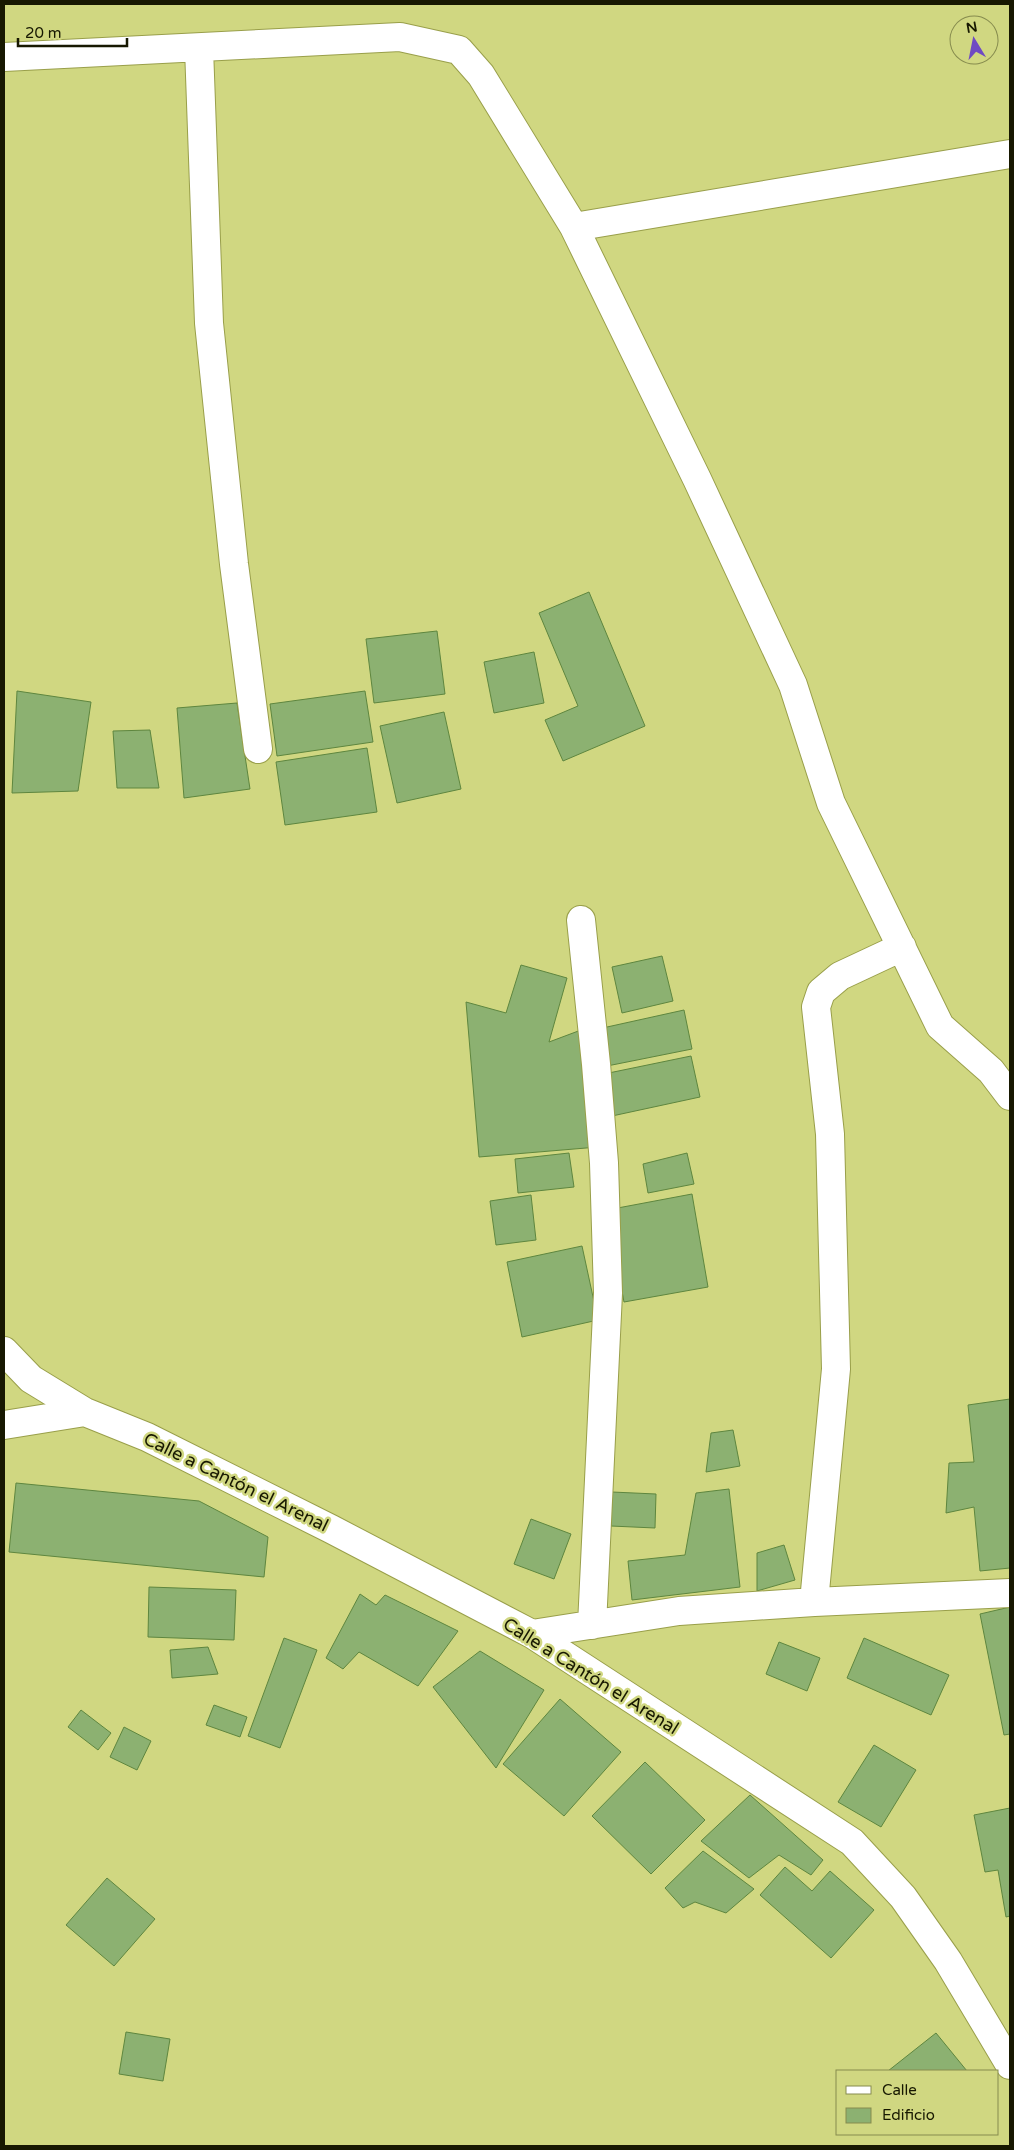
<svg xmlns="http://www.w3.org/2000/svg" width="1014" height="2150" font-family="'Varela Round',sans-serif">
  <rect width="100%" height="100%" fill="#d0d781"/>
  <path fill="#8cb171" stroke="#5e863f" d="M589 592 645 726 563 761 545 720 578 706 539 613Z
    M437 631 445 694 374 703 366 639Z
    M534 652 544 703 494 713 484 662Z
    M17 691 91 702 78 791 12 793Z
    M365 691 373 742 277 756 270 704Z
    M237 703 250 789 184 798 177 708Z
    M444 712 461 789 397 803 380 726Z
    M150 730 159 788H117L113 731Z
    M367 748 377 812 285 825 276 762Z
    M662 956 673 1001 622 1013 612 967Z
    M521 965 567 978 549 1042 589 1027 598 1147 479 1157 466 1002 506 1013Z
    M684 1010 692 1049 607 1066 598 1029Z
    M691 1056 700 1097 612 1116 599 1075Z
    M569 1153 574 1187 518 1193 515 1159Z
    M687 1153 694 1184 648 1193 643 1164Z
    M692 1194 708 1287 624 1302 607 1210Z
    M531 1195 536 1240 496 1245 490 1201Z
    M582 1246 598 1320 522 1337 507 1262Z
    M1010 1399V1568L980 1571 974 1507 946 1513 949 1463 974 1462 968 1405Z
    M733 1430 740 1466 706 1472 711 1433Z
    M16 1483 199 1501 268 1537 264 1577 9 1552Z
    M729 1489 740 1587 632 1600 628 1561 685 1555 696 1493Z
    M612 1492 656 1494 655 1528 611 1526Z
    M531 1519 571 1534 554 1579 514 1564Z
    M784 1545 795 1580 757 1591V1553Z
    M149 1587 236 1590 234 1640 148 1637Z
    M360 1594 376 1605 385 1595 458 1631 418 1686 359 1652 343 1669 326 1658Z
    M1010 1607V1734L1004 1735 980 1614Z
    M284 1638 317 1650 280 1748 248 1736Z
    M864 1638 949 1675 931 1715 847 1678Z
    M779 1642 820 1658 807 1691 766 1674Z
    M208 1647 218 1674 172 1678 170 1650Z
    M480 1651 544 1690 496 1768 433 1687Z
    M560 1699 621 1752 564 1816 503 1764Z
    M214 1705 247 1717 240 1737 206 1725Z
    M81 1710 111 1733 98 1750 68 1727Z
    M124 1727 151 1741 137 1770 110 1757Z
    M874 1745 916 1770 881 1827 838 1802Z
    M645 1762 705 1820 651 1874 592 1816Z
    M750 1795 823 1860 811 1875 779 1855 749 1878 701 1841Z
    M1010 1808V1916L1006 1917 998 1870 985 1872 974 1815Z
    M703 1851 754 1889 726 1913 695 1902 683 1908 665 1888Z
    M785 1867 812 1891 830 1871 874 1910 831 1958 760 1895Z
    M107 1878 155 1919 114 1966 66 1925Z
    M126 2032 170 2039 163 2081 119 2074Z
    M936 2033 967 2071H888Z"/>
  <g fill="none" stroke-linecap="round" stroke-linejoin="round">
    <defs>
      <path id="minor" d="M199 48 209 323 234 564 258 749
        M4 57 400 37 459 50 481 75 574 227 697 479 793 685 831 803 940 1026 991 1071 1010 1096
        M574 227 1010 154
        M581 920 596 1064 604 1163 608 1293 592 1625
        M4 1351 31 1379 85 1412 147 1437 331 1529 532 1634 852 1842 903 1897 948 1961 1010 2065
        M4 1425 85 1412
        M814 1602 836 1369 830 1134 816 1007 821 992 840 976 902 947
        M532 1634 679 1611 814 1602 1010 1593"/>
    </defs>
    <use href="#minor" stroke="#999f4a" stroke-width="30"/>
    <use href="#minor" stroke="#fff" stroke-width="28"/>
  </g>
  <g text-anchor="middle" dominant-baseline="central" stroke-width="5" stroke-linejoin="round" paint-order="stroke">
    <g font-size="18" fill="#171801" stroke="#d0d781">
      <text transform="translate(236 1482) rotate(26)">Calle a Cantón el Arenal</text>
      <text transform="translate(591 1676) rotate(32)">Calle a Cantón el Arenal</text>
    </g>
  </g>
  <rect width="1014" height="2150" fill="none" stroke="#171801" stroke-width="10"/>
  <rect x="836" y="2070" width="162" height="65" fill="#d0d781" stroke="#868b4e"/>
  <rect x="846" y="2086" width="25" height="8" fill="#ffffff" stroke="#868b4e"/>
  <text x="882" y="2095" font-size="15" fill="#171801">Calle</text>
  <rect x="846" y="2108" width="25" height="15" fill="#8cb171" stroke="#868b4e"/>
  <text x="882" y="2120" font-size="15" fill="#171801">Edificio</text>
  <g transform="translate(974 40) rotate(350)"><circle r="24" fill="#d0d781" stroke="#868b4e"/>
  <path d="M0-4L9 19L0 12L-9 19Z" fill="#6f4ac3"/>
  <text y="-8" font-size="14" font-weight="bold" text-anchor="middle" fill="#171801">N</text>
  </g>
  <path d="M18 38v8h109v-8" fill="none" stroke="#171801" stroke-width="2.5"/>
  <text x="25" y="38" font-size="15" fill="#171801" stroke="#d0d781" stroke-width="4" paint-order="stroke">20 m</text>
</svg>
